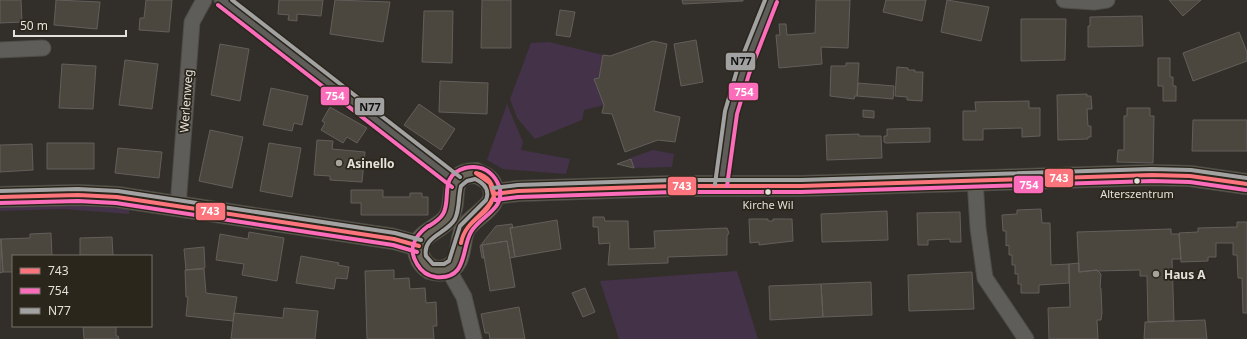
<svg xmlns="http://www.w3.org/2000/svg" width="1247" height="339" font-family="'Noto Sans',sans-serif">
  <rect width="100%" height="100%" fill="#322f2a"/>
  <path fill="#443249" d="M549 42 603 55 599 78 594 79 604 105 584 110 582 120 535 139 517 118 510 99 531 43Z
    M507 104 523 142 521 150 570 159 566 174 503 169 487 160Z
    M653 150 674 154 672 167 634 168 630 158Z
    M62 205 129 209V214L63 209 0 211V207Z
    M737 271 758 339H619L600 281Z"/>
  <path fill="#4c473e" stroke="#625f5b" d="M0 0H21L22 22 0 23Z
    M56 0 100 2 97 29 54 25Z
    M146 0H172L169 32 139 30 140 18H144Z
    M279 0H323L321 16 297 14V21L288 20 289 15 278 14Z
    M335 0 390 2 383 42 330 34Z
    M482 0H511V48H481Z
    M682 0H743V1L683 4Z
    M816 0H850L848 48 821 47 822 64 779 68 776 35H780L779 24H786L787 35 815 33Z
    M886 0H926L922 21 883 12Z
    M947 0 989 7 981 41 941 32Z
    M1169 0H1201L1183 16Z
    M560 10 575 12 570 37 556 35Z
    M424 11H453L452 63 422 62Z
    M1142 16 1143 46 1088 47V26H1090V17Z
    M1021 19H1066L1065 60 1021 61Z
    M1239 32 1247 52V61L1193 81 1183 53Z
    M696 40 703 82 681 86 674 44Z
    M653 41 667 44 654 111 680 117 675 142 658 140 625 152 612 114 602 113 604 105 594 79 599 78 603 55 610 56Z
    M220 44 249 49 240 101 211 95Z
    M1158 58H1170V77H1173V86H1176V101H1163V86H1158Z
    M125 60 158 64 152 109 119 105Z
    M846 63H859L857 96H855L854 99 830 96 831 66H846Z
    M62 64 96 66 93 109 59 108Z
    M897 67 908 68V70H915V72H923L922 101 907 100V97L895 96Z
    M440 81 488 83 487 114 439 112Z
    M858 83 894 86 893 99 857 96Z
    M271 88 308 96 302 125 294 123 292 131 263 125Z
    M1087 94V96H1091L1092 109H1087L1088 126H1091V137H1088V139L1058 140 1057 95Z
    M1029 101V108H1040V136L1022 137V128L983 129V140H963V111H976L975 102Z
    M419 104 455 129 441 150 404 125Z
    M330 107 367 128 357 143 347 137 343 143 321 130 325 123 322 121Z
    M1127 108H1150V116H1154L1153 163 1117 162 1118 150H1124V116H1127Z
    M863 110 874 111V118L863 117Z
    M1193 120H1247V151H1192Z
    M930 128V142L886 143 884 142V136H887V129Z
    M210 130 243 137 232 188 199 181Z
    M859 134V136H881L882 158 827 160 826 135Z
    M317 140 333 141 332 149 365 152 362 182 330 180V176L314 175Z
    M47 143H94V169H47Z
    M269 143 301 148 292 197 260 191Z
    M32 144 33 170 0 172V145Z
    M118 148 162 152 159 178 115 173Z
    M631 159 634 168 617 164Z
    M351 190H383V197H410V193H422V197H428V215H361V203H351Z
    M1041 209 1042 223H1050L1051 265 1069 264V283L1039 285V293H1021V284H1018V274H1015V265H1012V255H1009V245L1006 246V231H1003L1002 215 1017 214V210Z
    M887 211 888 240 822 242 821 214Z
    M960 212 961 242H950V239L928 240V245H918L917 213Z
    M593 217H604L605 221H628L629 249 655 248 654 231 727 228 729 233 727 236V255L668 257V263L608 265 610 243 599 244 598 227H593Z
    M749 219H768V221H773V219H792L793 241 759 245V242L750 243Z
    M557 220 561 249 515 257 510 228Z
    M1237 222H1247V313H1243L1242 278H1238L1237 255H1233V243H1216V257H1208V261L1181 262 1179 233 1198 232V228L1237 227Z
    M512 224 513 228H510L515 257 510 258 507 241 482 245 484 258H482L480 246 496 226Z
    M1171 229V234H1179L1181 259H1172L1174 321 1148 322 1147 276H1140V270L1097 271V270L1079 272 1077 232Z
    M249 232 284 238 277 281 242 275 244 264 216 260 220 234 248 239Z
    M51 233 52 256H13V272H3L1 239 30 238V234Z
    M112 237 113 256H115H80V238Z
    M0 239H1L3 272 0 273Z
    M507 241 515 287 490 291 482 245Z
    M204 247 205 268 186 270 184 249Z
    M301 256 339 263 338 265 349 267 347 279 336 278 334 289 296 283Z
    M1079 263V272L1097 270 1101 274 1100 287 1101 289 1102 313 1101 320H1097L1098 339H1049L1048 308 1070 307 1069 264Z
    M204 269 206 293 237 297 233 321 186 316 188 297H186L185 270Z
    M394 270V279L409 278 410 289 425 288 426 303 436 302 437 326H433L434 339H367L365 271Z
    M972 272 974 309 909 311 908 275Z
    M871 282 872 315 823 317 821 284Z
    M821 284 823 317 770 320 769 286Z
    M585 288 595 312 583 317 572 293Z
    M519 307 525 339H490L489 333H485L481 314Z
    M284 308 318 311 315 339H231L234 313 283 318Z
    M1205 320 1207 339H1144L1145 322Z
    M83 326H116V336H118L119 339H84Z"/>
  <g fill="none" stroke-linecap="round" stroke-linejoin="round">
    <defs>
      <path id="minor" d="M222 0 456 182
        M1064 0 1094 2 1107 0
        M0 50 43 48
        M975 180 978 228 985 278 1026 339
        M721 185 731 113 743 72 771 0
        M178 206 192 22 204 0
        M448 269 464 297 474 339"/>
      <path id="major" d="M476 173C483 176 490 179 492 186 501 207 474 214 465 229 458 243 464 265 445 270 440 271 435 271 430 269 425 266 421 261 419 255 413 234 439 231 448 218 460 201 443 173 476 173Z
        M494 194 518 191 674 186H801L1152 175 1190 176 1247 184
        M0 197 78 195 117 197 394 239 419 246"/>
    </defs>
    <use href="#minor" stroke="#4e4c47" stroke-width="17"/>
    <use href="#major" stroke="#4e4c47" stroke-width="22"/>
    <use href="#minor" stroke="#5e5d59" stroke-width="15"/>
    <use href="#major" stroke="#69655a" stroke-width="20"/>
    <defs>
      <path id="bus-1" d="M476 173C488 176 494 184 494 197
        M476 173 490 183 494 197
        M494 194 518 191 674 186H801L1152 175 1190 176 1247 184
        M0 197 78 195 117 197 394 239 419 246
        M461 243C465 221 485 216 493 198
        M461 243C466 218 488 217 493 198"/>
      <path id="bus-2" d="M218 5 452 187
        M727 186 737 114 749 74 777 2
        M495 200 518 197 674 192H801L1152 181 1190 182 1246 190
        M0 203 78 201 116 203 393 245 417 252
        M428 226C415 236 407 248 417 264 421 271 428 276 436 277 468 280 461 249 471 232 480 216 507 209 499 186 497 181 495 177 490 173 483 167 474 166 465 168 438 176 452 199 443 214 440 219 434 223 429 226"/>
      <path id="bus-3" d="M232 0 460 177
        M475 179C484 183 490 190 486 200L460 226 449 261 444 264H433L426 256C422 236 447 234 455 219 460 208 458 197 461 186L467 181Z
        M715 184 725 111 737 70 765 0
        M493 188 518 185 674 180H801L1152 169 1191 170 1247 178
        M0 191 78 189 118 191 395 233 421 240"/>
    </defs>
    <use href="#bus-1" stroke="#2b261c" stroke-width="7"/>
    <use href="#bus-2" stroke="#2b261c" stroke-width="7"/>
    <use href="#bus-3" stroke="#2b261c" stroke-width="7"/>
    <use href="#bus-1" stroke="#fc747c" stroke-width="4"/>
    <use href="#bus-2" stroke="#fb6dba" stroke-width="4"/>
    <use href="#bus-3" stroke="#a2a2a2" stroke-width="4"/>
  </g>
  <g fill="#a6a39c" stroke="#2b261c" stroke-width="1.5">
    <circle cx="339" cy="163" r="4"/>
    <circle cx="1156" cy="274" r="4"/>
  </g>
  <g fill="#e4e1da" stroke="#2b261c" stroke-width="1.5">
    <circle cx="1137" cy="181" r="3.5"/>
    <circle cx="768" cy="192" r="3.5"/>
  </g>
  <g text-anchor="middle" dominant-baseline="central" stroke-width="3.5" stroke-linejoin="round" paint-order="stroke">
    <g font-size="11" fill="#e4e1da" stroke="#2b261c">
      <text x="1137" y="193">Alterszentrum</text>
      <text x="768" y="204">Kirche Wil</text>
    </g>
    <g font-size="12" fill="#e4e1da" stroke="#2b261c">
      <text transform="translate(186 101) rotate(-86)">Werlenweg</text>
    </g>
    <g font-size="12" font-weight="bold" fill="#e4e1da" stroke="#2b261c" text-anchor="start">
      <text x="347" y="163">Asinello</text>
      <text x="1164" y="274">Haus A</text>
    </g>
  </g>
  <g stroke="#2b261c" stroke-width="1.5">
    <rect x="725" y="52" width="31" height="19" rx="4" fill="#a2a2a2"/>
    <rect x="728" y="82" width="31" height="19" rx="4" fill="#fb6dba"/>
    <rect x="320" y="86" width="30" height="20" rx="4" fill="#fb6dba"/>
    <rect x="354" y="97" width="31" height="19" rx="4" fill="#a2a2a2"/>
    <rect x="1044" y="168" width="30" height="20" rx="4" fill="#fc747c"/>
    <rect x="1013" y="175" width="31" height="19" rx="4" fill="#fb6dba"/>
    <rect x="667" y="176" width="30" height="20" rx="4" fill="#fc747c"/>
    <rect x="195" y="202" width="31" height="19" rx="4" fill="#fc747c"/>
  </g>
  <g font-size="11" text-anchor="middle" font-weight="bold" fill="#fff">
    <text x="744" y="96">754</text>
    <text x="335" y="100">754</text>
    <text x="1059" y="182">743</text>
    <text x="1029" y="189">754</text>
    <text x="682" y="190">743</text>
    <text x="210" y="215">743</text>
  </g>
  <g font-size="11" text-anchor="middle" font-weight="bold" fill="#111">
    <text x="741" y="65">N77</text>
    <text x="370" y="111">N77</text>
  </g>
  <rect x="12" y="255" width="140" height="72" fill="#2b261c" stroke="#757168"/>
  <rect x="20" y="268" width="20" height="6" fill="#fc747c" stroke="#757168"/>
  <text x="48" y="275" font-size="12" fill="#e4e1da">743</text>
  <rect x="20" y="288" width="20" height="6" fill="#fb6dba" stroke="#757168"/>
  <text x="48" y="295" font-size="12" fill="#e4e1da">754</text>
  <rect x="20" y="308" width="20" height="6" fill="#a2a2a2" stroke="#757168"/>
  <text x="48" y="315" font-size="12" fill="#e4e1da">N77</text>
  <path d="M14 30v6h112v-6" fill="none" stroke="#e4e1da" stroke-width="2"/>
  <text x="20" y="30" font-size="12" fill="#e4e1da" stroke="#2b261c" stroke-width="3" paint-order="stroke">50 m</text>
</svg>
